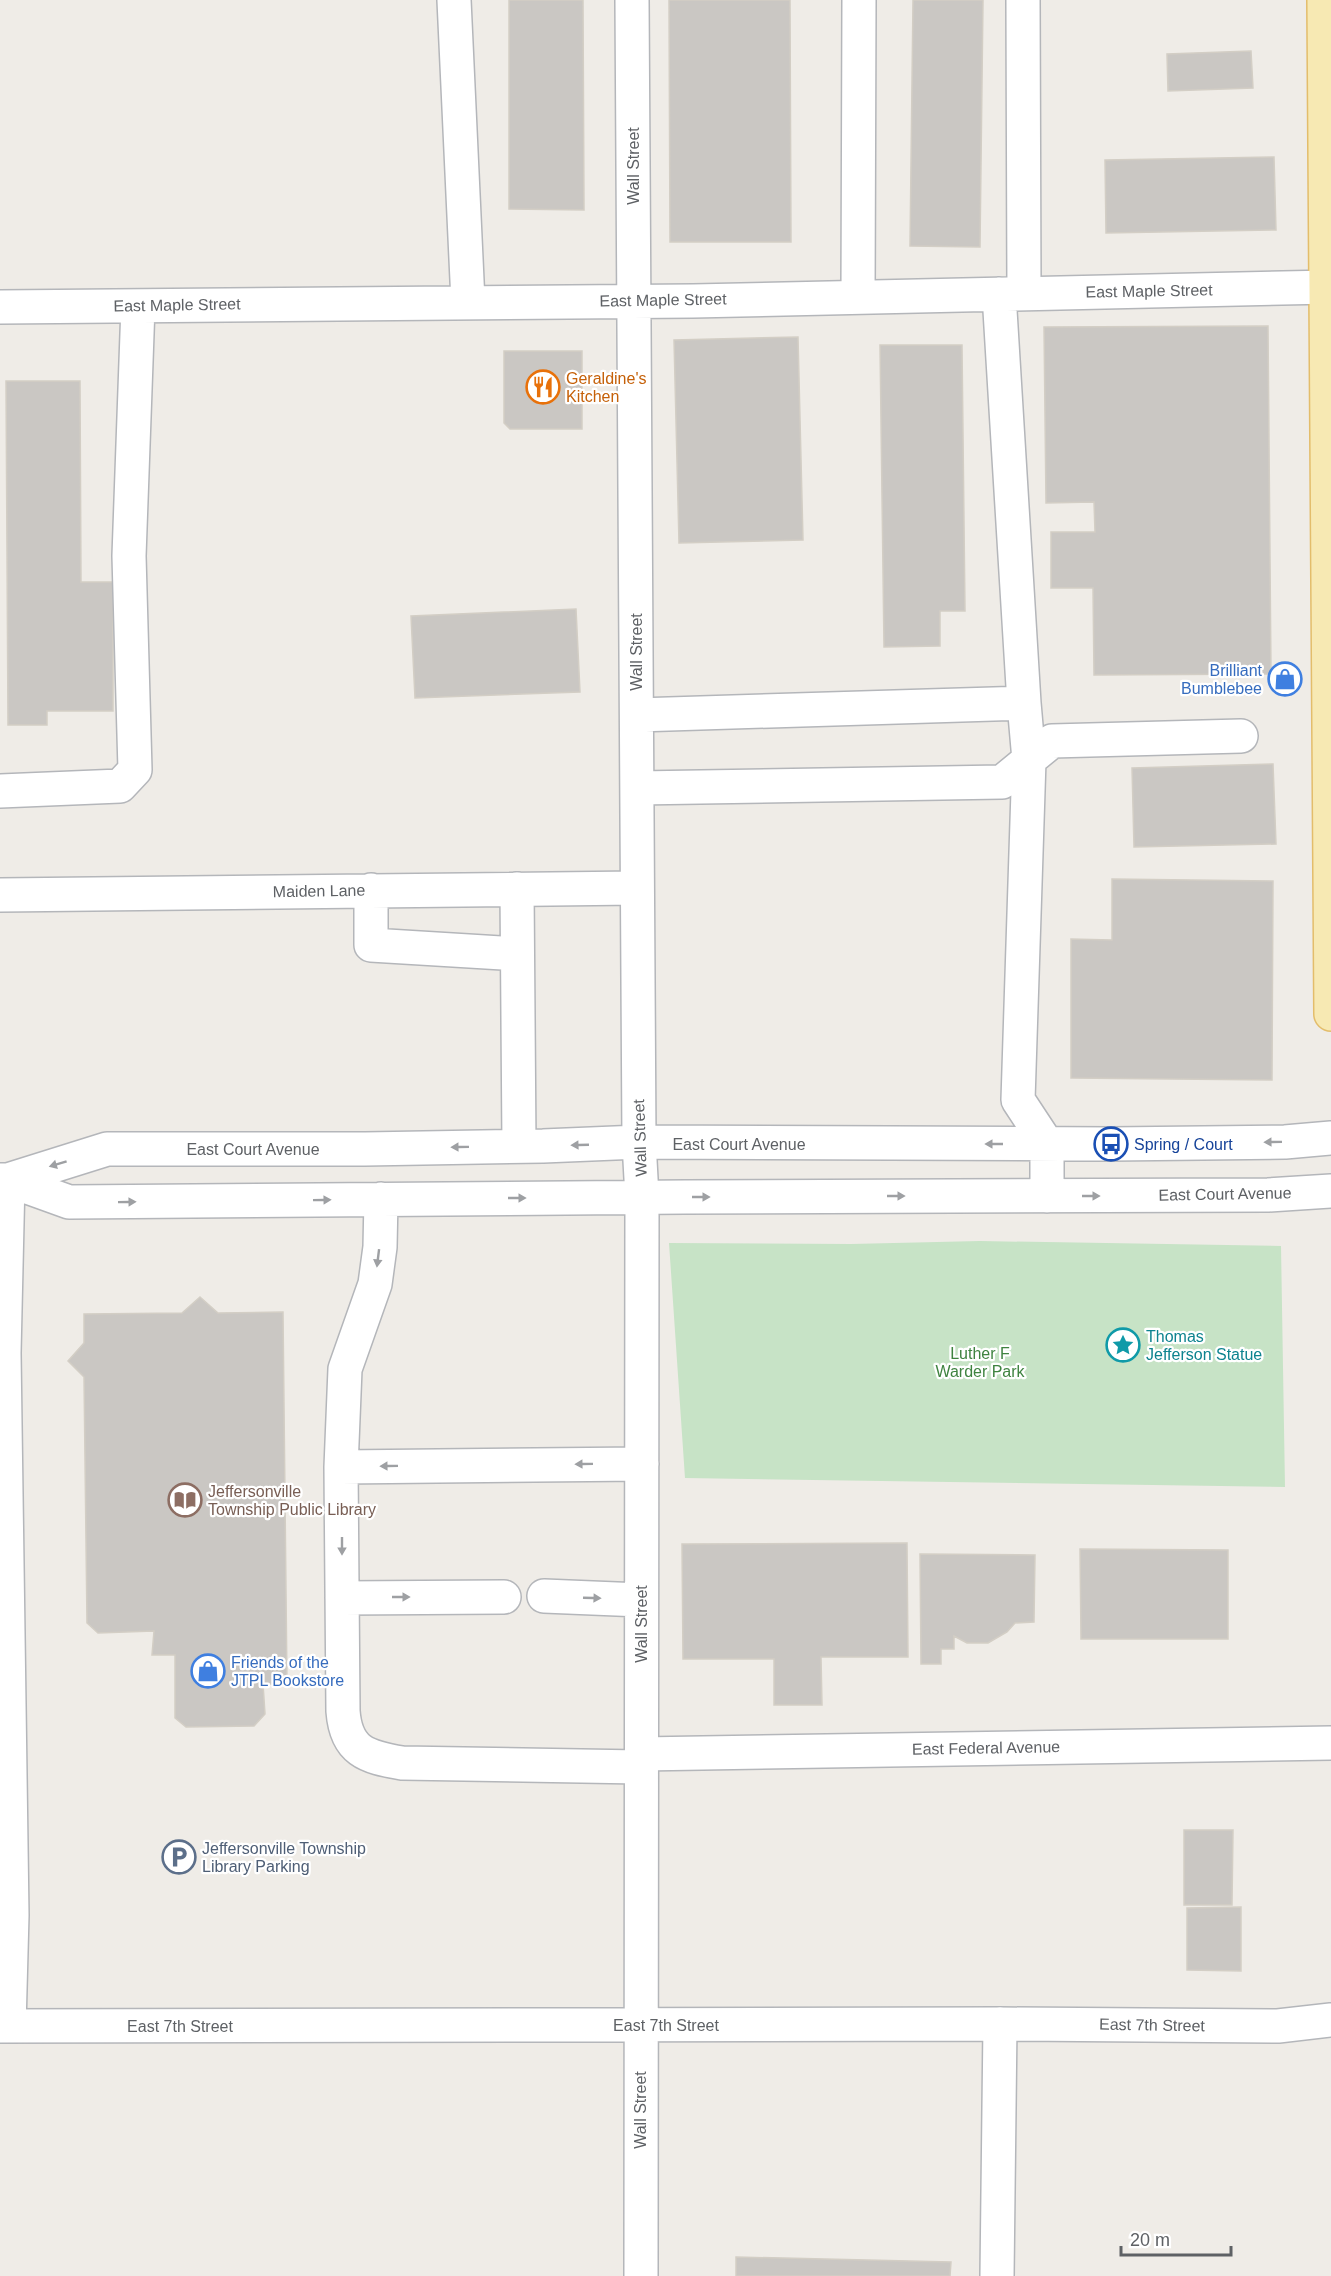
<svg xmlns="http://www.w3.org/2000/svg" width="1331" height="2276" font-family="Helvetica,sans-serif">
  <rect width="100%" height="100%" fill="#efece7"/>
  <path fill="#c7e3c6" d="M980 1241 1281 1246 1285 1487 685 1478 669 1243 851 1244Z"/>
  <path fill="#cac7c3" stroke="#d3cec5" stroke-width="1.5" d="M509 0H583L584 210 509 209Z
    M669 0H790L791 242H670Z
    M913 0H983L980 247 910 246Z
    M1251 51 1253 88 1168 91 1167 54Z
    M1274 157 1276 230 1106 233 1105 160Z
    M1268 326 1271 674 1094 675 1093 588H1051V532H1095L1094 502 1046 503 1044 327Z
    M798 337 803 540 679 543 674 340Z
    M880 345H962L965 611H940V646L884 647Z
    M504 351H582V429H510L504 423Z
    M6 381H80L81 582H113V711H47V725H8Z
    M576 609 580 692 415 698 411 616Z
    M1273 764 1276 844 1134 847 1132 768Z
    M1112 879 1273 881 1272 1080 1071 1078V939L1112 940Z
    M200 1297 218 1313 283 1312 287 1684H263L265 1714 254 1726 186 1727 175 1718V1655H152L154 1631 98 1633 87 1623 84 1377 68 1361 84 1343V1314L182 1313Z
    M907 1543 908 1657H821L822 1705H774V1659H683L682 1544Z
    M1080 1549 1228 1550V1639H1081Z
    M920 1554 1035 1555 1034 1622 1015 1623 1007 1632 988 1643H967L954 1636V1649H941V1664H921Z
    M1184 1830H1233L1232 1905H1184Z
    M1241 1907V1971L1187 1970V1908Z
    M736 2257 951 2262 950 2276H736Z"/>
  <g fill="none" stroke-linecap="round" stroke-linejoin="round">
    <defs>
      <path id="minor" d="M454 0 468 302
        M632 0 639 1142 642 1197 641 2276
        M1023 0 1024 293
        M858 297 859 0
        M0 307 693 301 1331 287
        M1024 703 1029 760 1018 1100 1047 1144V1196
        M637 715 1024 703 999 294
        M637 788 1002 782 1052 741 1241 736
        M0 791 120 786 135 770 129 556 138 306
        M517 889 519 1146
        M371 890V945L517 954
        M0 895 637 888
        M0 1180H8L107 1149H365L543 1146 639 1142 1111 1144 1285 1142 1331 1138
        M8 1180 69 1202 685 1197 1268 1195 1331 1191
        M8 1180 4 1353 12 1915 9 2026
        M381 1199 380 1247 375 1284 345 1369 341 1467 343 1711C346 1751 366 1757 402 1763L640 1767
        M341 1467 642 1464
        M544 1596 641 1600
        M342 1598 504 1597
        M641 1754 1331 1743
        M0 2026 1000 2024 1278 2026 1331 2020
        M997 2276 1000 2024"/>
      <path id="major" d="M1324 0 1331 1014"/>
    </defs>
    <use href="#minor" stroke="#b4b6ba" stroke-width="36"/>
    <use href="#major" stroke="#e3bd6b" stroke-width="36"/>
    <use href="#minor" stroke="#fff" stroke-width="33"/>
    <use href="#major" stroke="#f7e9b3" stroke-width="33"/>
  </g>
  <defs><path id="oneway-solid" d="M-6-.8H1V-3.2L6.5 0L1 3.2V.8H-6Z" transform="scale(1.5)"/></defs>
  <g fill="#9ea0a3">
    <use href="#oneway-solid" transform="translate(1273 1142) rotate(179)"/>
    <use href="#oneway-solid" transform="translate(994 1144) rotate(180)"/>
    <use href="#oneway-solid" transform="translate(580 1145) rotate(178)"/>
    <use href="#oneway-solid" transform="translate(460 1147) rotate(179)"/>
    <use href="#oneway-solid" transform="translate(58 1164) rotate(163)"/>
    <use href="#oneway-solid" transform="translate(896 1196)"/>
    <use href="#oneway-solid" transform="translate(1091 1196)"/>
    <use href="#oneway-solid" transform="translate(701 1197)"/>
    <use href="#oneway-solid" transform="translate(517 1198)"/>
    <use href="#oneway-solid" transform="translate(322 1200) rotate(-1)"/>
    <use href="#oneway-solid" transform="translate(127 1202) rotate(-1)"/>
    <use href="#oneway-solid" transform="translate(378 1258) rotate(97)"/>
    <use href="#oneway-solid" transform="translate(584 1464) rotate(179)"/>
    <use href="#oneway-solid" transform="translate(389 1466) rotate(179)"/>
    <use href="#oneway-solid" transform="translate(342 1546) rotate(90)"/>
    <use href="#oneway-solid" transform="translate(401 1597)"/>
    <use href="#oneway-solid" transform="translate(592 1598) rotate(2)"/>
  </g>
  <defs>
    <symbol id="restaurant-ring" viewBox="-11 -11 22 22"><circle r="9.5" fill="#fff" stroke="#e8710a" stroke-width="1.5"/><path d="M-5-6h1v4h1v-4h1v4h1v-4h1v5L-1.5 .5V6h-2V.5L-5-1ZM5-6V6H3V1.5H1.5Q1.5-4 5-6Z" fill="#e8710a"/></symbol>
    <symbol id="shop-ring" viewBox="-11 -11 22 22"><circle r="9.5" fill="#fff" stroke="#3f7fe0" stroke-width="1.5"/><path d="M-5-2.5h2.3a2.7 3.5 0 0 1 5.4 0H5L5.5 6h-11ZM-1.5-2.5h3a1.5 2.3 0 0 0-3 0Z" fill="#3f7fe0"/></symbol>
    <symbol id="bus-ring" viewBox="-11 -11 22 22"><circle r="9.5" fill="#fff" stroke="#1a4fb4" stroke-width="1.5"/><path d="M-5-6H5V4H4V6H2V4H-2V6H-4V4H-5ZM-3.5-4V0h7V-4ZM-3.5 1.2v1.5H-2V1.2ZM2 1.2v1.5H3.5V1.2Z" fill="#1a4fb4"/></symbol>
    <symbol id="sight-ring" viewBox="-11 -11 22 22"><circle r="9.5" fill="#fff" stroke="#0f9aa8" stroke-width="1.5"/><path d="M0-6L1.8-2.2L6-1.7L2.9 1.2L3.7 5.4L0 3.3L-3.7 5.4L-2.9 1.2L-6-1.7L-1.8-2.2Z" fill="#0f9aa8"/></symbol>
    <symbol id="library-ring" viewBox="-11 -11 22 22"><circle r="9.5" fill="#fff" stroke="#8d6e63" stroke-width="1.5"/><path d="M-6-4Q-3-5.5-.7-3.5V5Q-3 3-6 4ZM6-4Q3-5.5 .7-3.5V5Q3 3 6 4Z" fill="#8d6e63"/></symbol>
    <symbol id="parking-ring" viewBox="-11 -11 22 22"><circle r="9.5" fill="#fff" stroke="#5c6f8a" stroke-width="1.5"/><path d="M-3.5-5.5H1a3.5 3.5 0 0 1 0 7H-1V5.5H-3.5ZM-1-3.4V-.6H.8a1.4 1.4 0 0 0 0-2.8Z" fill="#5c6f8a"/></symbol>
  </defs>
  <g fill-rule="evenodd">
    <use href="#restaurant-ring" x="524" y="368" width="38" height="38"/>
    <use href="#shop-ring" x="1266" y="660" width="38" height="38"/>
    <use href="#bus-ring" x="1092" y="1125" width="38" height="38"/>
    <use href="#sight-ring" x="1104" y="1326" width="38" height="38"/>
    <use href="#library-ring" x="166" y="1481" width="38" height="38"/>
    <use href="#shop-ring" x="189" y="1652" width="38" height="38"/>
    <use href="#parking-ring" x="160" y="1838" width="38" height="38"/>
  </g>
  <g text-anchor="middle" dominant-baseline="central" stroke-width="4.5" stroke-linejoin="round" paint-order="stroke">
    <g font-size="16" fill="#5e6165" stroke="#fff">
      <text transform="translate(633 166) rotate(-90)">Wall Street</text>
      <text transform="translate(1149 291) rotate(-1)">East Maple Street</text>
      <text transform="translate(663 300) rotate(-1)">East Maple Street</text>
      <text transform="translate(177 305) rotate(-1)">East Maple Street</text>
      <text transform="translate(636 652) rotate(-90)">Wall Street</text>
      <text transform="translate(319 891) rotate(-1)">Maiden Lane</text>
      <text transform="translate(640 1138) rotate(-92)">Wall Street</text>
      <text x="739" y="1144">East Court Avenue</text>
      <text x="253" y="1149">East Court Avenue</text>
      <text transform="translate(1225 1194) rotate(-1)">East Court Avenue</text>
      <text transform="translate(641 1624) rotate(-90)">Wall Street</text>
      <text transform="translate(986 1748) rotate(-1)">East Federal Avenue</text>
      <text x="666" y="2025">East 7th Street</text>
      <text transform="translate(1152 2025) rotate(1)">East 7th Street</text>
      <text x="180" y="2026">East 7th Street</text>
      <text transform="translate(640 2110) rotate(-90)">Wall Street</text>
    </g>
    <g font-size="16" fill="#c56008" stroke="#fff" text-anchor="start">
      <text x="566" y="378">Geraldine's<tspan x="566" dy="18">Kitchen</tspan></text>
    </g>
    <g font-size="16" fill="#366cbe" stroke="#fff" text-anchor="end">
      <text x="1262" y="670">Brilliant<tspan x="1262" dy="18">Bumblebee</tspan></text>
      <text x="231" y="1662" text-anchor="start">Friends of the<tspan x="231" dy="18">JTPL Bookstore</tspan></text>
    </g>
    <g font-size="16" fill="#164399" stroke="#fff" text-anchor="start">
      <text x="1134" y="1144">Spring / Court</text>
    </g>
    <g font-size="16" fill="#0d838f" stroke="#fff" text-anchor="start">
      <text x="1146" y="1336">Thomas<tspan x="1146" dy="18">Jefferson Statue</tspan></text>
    </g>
    <g font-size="16" fill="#3f8340" stroke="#fff">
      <text x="980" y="1353">Luther F<tspan x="980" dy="18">Warder Park</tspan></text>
    </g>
    <g font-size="16" fill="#785e54" stroke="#fff" text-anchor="start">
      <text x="208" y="1491">Jeffersonville<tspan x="208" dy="18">Township Public Library</tspan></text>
    </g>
    <g font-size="16" fill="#4e5e75" stroke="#fff" text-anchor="start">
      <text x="202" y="1848">Jeffersonville Township<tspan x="202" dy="18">Library Parking</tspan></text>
    </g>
  </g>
  <path d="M1121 2246v9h110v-9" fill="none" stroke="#5e6165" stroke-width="3"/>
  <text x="1130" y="2246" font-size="18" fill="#5e6165" stroke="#ffffff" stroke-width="4.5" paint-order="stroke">20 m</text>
</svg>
